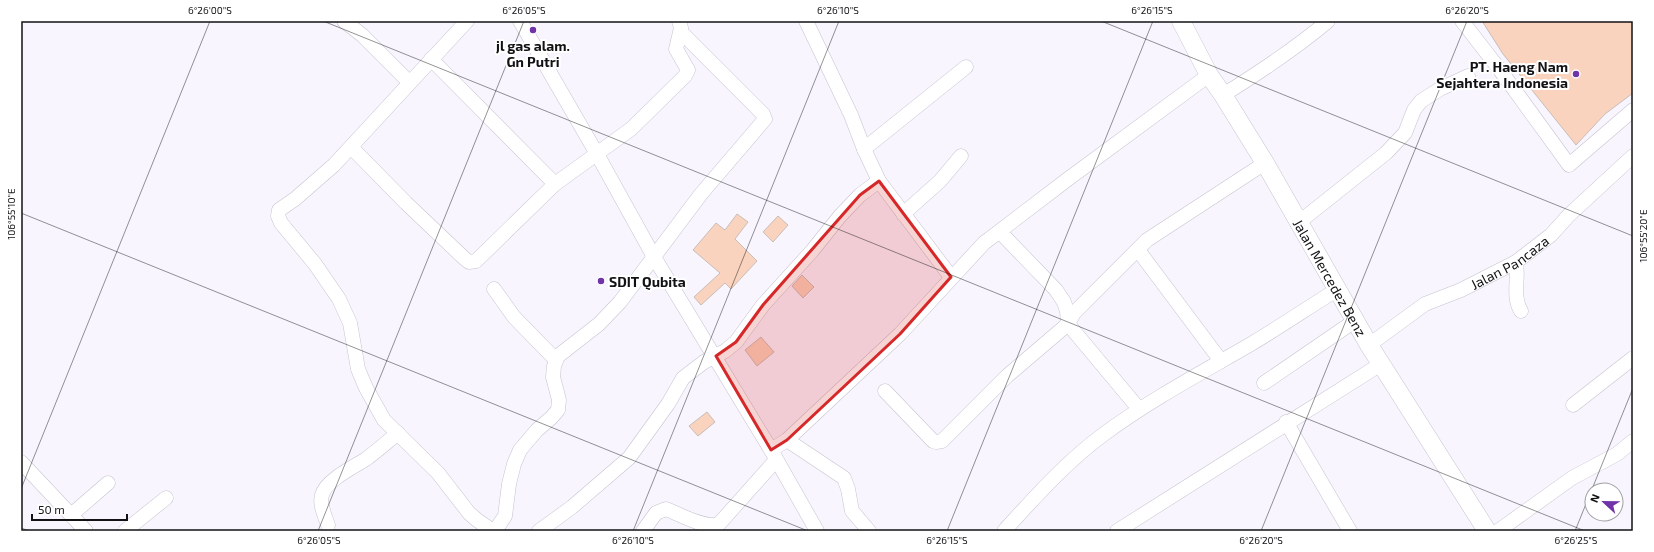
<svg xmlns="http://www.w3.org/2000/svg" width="1654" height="552" font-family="'Exo 2',sans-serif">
  <rect width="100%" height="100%" fill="#f8f5ff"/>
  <path fill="#f9d3bd" stroke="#c8bdb7" d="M1482 21H1633V93L1605 114 1576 145 1503 54Z
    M737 214 748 222 735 239 757 261 731 289 725 283 701 305 694 297 720 273 693 250 716 223 725 230Z
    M778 216 788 225 773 242 763 232Z
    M802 275 814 287 803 298 792 286Z
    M761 337 774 352 757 366 745 350Z
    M707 412 715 422 698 436 689 426Z"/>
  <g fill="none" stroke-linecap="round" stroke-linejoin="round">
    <defs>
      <g id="minor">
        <path d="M344 21 362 35 409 82"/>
        <path d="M467 21 334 165 295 199 279 210 278 216 281 223 315 264 339 299 350 323 358 369 366 388 384 420 438 473 469 513 477 520 493 531 497 528 505 516 509 484 514 464 520 450 537 430 551 418 558 410 559 400 553 377 554 366 558 356 599 324 620 302 701 194 765 119 763 114 681 32"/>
        <path d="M520 21 597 154 654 257 771 450 817 531"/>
        <path d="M806 21 851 115 864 149 879 181 951 277"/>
        <path d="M1462 21 1500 70 1569 165 1633 110"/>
        <path d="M431 59 555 184"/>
        <path d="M1223 95C1260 72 1295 49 1328 21"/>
        <path d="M351 147 406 203 465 259 469 262 476 261 555 184 631 129 685 76 688 70 676 49 681 28 679 21"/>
        <path d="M864 149 966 67"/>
        <path d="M903 214 940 181 961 156"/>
        <path d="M1298 223 1386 153 1405 133 1414 110 1421 101 1440 89 1468 76"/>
        <path d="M1000 232 1056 290 1064 302 1067 311 1068 324 1139 409"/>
        <path d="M1138 250 1221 361"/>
        <path d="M1516 262C1519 279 1512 296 1521 311"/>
        <path d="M494 289 514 317 556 360"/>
        <path id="s1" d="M1369 345 1425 304 1461 290 1516 262 1551 235 1569 215 1633 156"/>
        <path d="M1264 383 1356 320"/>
        <path d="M885 391 933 441 936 442 942 441 1007 376 1068 324 1074 313 1147 240 1265 163"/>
        <path d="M1573 405 1633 358"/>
        <path d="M1286 422 1350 531"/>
        <path d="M787 440 844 478 848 489 852 511 869 531"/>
        <path d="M771 450 787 440 900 334 984 243 1068 179 1209 75"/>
        <path d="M21 462 86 531"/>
        <path d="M71 515 108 483"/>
        <path d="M328 525C325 516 319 504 322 495 326 480 354 467 366 459 377 451 387 442 398 433"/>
        <path d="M125 531 166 498"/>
        <path d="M539 531 572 507 629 458 668 404 683 378 704 362 725 351 736 342 763 305 812 251 840 216 860 195 879 181"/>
        <path d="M643 531 656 513 666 509C679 514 705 529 719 524L776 460"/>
        <path d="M1004 531C1034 498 1067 461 1104 434 1150 400 1201 373 1251 344 1281 326 1309 307 1338 289"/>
        <path d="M1117 531 1381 364"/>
        <path d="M1498 531 1572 478 1617 454 1633 441"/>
      </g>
      <g id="major">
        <path id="s2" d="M1181 21 1209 75 1223 95 1265 163 1369 345 1487 531"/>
      </g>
    </defs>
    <use href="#minor" stroke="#c6c3ce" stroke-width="15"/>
    <use href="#major" stroke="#c6c3ce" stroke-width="19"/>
    <use href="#minor" stroke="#fff" stroke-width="14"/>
    <use href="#major" stroke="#fff" stroke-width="18"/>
  </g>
  <path fill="#d62828" fill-opacity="0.2" stroke="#d62828" stroke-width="3" stroke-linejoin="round" d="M879 181 951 277 900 334 787 440 771 450 716 356 736 342 763 305 860 195Z"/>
  <path fill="none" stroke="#121215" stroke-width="1" stroke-opacity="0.45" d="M323 21 1585 531M1101 21 1633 236M21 213 808 531M21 489 210 21M21 528 30 531M318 531 524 21M633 531 839 21M947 531 1153 21M1261 531 1467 21M1575 531 1633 388"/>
  <g fill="#7033a8" stroke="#fff" stroke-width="1.5">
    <circle cx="533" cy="30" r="4"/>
    <circle cx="1576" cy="74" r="4"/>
    <circle cx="601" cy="281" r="4"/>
  </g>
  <g text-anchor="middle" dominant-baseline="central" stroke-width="4" stroke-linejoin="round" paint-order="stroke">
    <g font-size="14" font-weight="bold" fill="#121215" stroke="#fff">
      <text x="533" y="45">jl gas alam.<tspan x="533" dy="16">Gn Putri</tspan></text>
      <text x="1568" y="66" text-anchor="end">PT. Haeng Nam<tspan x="1568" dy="16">Sejahtera Indonesia</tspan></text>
      <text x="609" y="281" text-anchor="start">SDIT Qubita</text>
    </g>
    <g font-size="14" fill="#121215" stroke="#fff">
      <text stroke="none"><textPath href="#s1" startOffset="164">Jalan Pancaza</textPath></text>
      <text stroke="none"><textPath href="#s2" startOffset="297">Jalan Mercedez Benz</textPath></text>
    </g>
  </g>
  <rect width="1654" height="552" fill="none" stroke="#ffffff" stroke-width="44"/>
  <g transform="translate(1604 502) rotate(292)"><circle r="19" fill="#ffffff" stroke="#a0a0a1"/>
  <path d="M0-3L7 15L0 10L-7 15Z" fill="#7033a8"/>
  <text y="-6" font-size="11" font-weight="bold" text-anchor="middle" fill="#121215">N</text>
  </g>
  <path d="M32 514v6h95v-6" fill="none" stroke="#121215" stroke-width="2"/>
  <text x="38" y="514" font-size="12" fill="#121215" stroke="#ffffff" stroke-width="3" paint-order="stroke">50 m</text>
  <rect x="22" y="22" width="1610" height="508" fill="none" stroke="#121215" stroke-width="1.5"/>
  <g font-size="10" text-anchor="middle" fill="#121215">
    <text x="210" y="14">6°26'00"S</text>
    <text x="524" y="14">6°26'05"S</text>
    <text x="838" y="14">6°26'10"S</text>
    <text x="1152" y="14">6°26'15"S</text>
    <text x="1467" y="14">6°26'20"S</text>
    <text transform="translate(11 214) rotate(-90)" y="4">106°55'10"E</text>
    <text transform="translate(1643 236) rotate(-90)" y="4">106°55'20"E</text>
    <text x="319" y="544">6°26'05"S</text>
    <text x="633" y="544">6°26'10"S</text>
    <text x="947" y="544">6°26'15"S</text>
    <text x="1261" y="544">6°26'20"S</text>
    <text x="1576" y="544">6°26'25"S</text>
  </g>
</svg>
